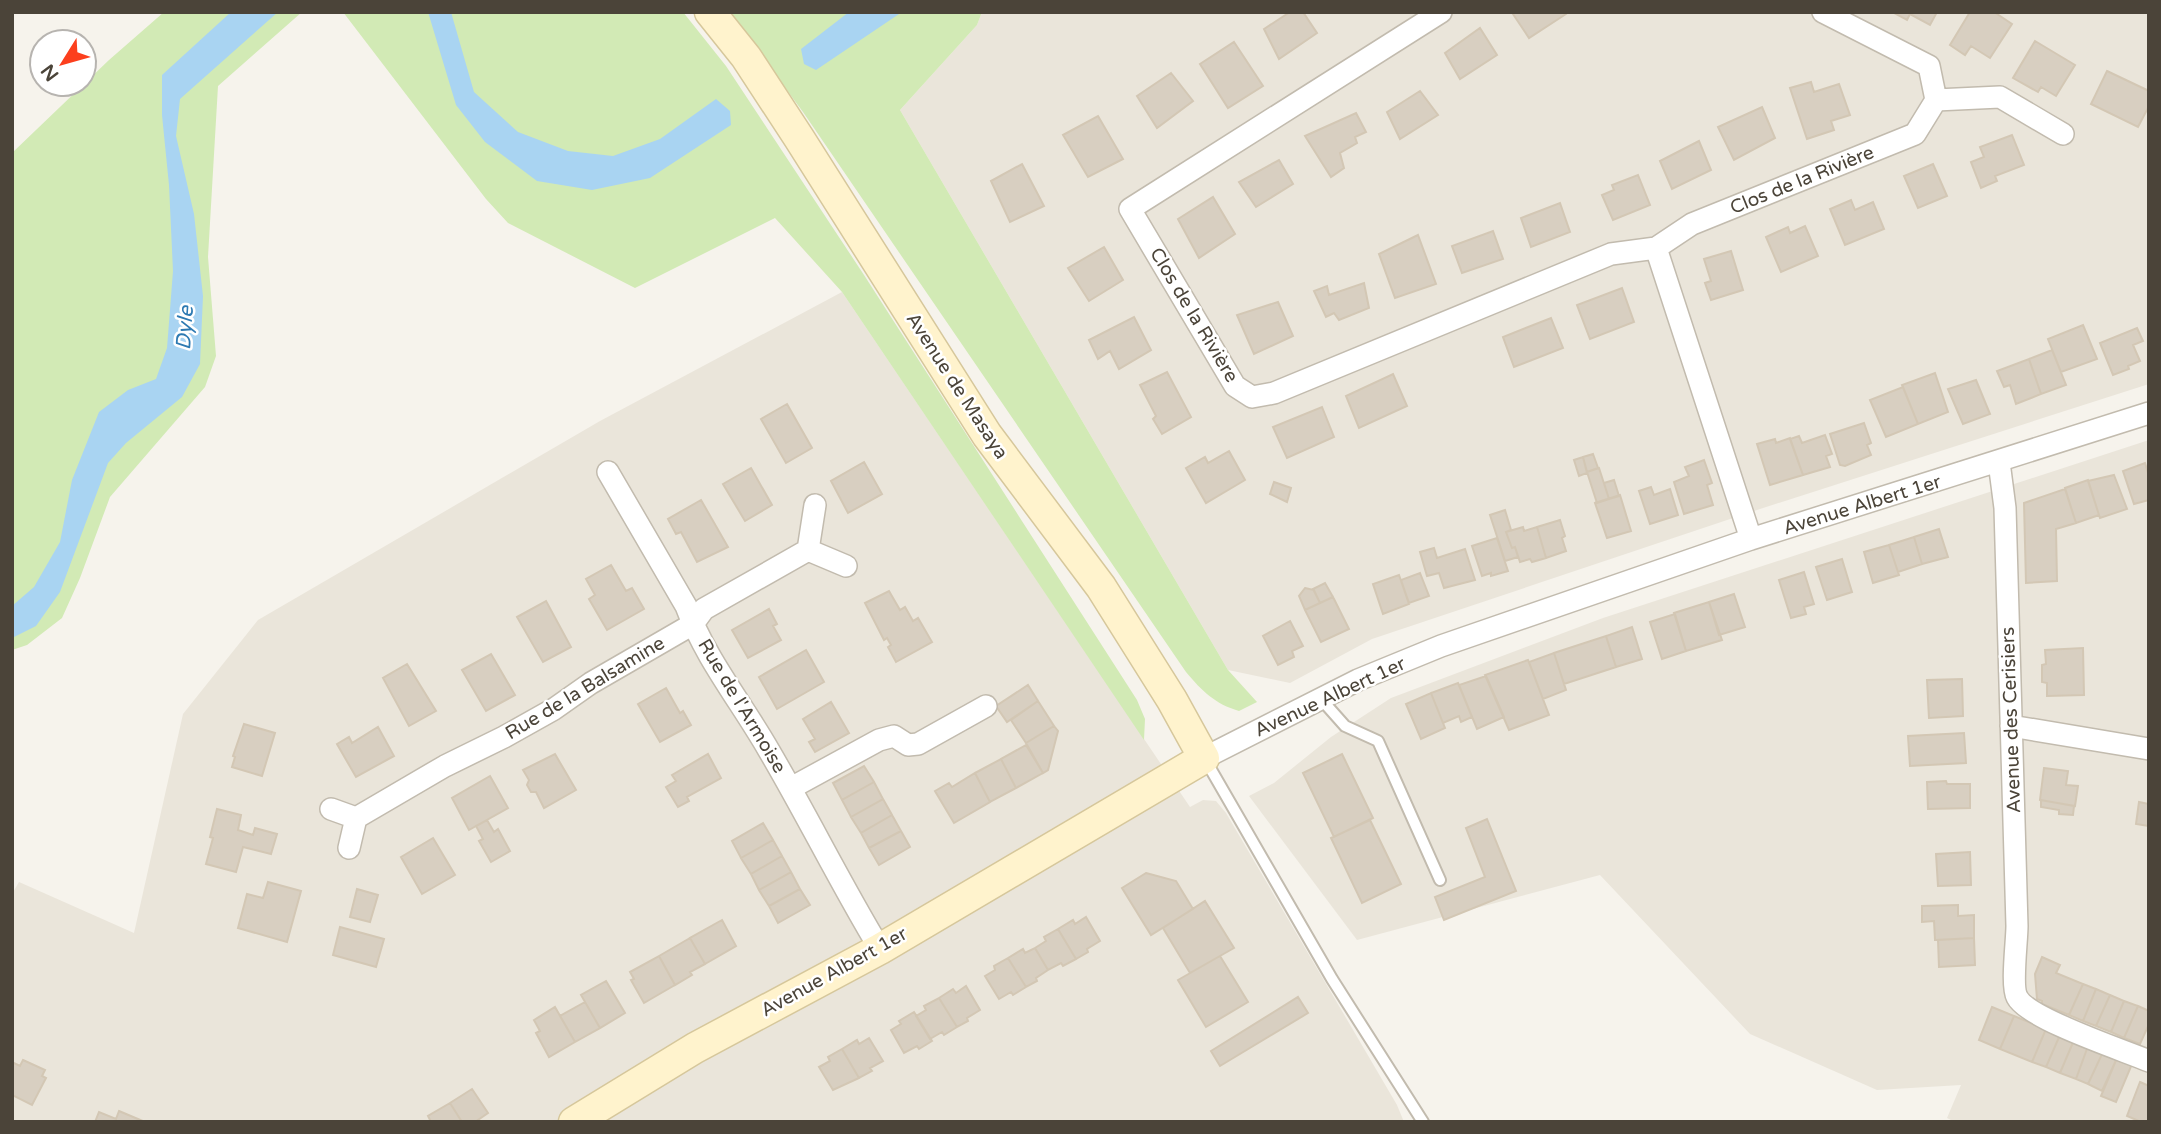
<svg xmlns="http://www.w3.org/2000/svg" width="2161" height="1134" font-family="'Varela Round',sans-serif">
  <rect width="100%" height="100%" fill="#f6f3ec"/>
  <path fill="#eae5da" d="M982 12H2149V384L1760 509 1372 639 1290 683 1228 670 900 110 977 25Z
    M842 292 1190 807 1203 800 1216 801 1226 813 1397 1105 1404 1122H12V894L19 882 134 933 183 714 258 620 600 421Z
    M2149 440V1122H1955L1947 1118 1961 1085 1877 1090 1750 1034 1600 875 1357 940 1249 796 1274 783 1331 737 1391 698 1603 618Z"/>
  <path fill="#d2eab5" d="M164 12H302L218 86 208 257 216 356 205 387 110 497 80 578 62 618 27 645 12 650V153L109 60Z
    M343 12H683L726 66 864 275 1137 700 1145 719 1144 740 842 292 775 218 635 288 508 223 486 199Z
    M729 12H982L977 25 900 110 1228 670 1257 702 1239 711C1215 704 1202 691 1186 672L803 112Z"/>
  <path fill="#a9d4f2" d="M231 12H278L180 99 176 136 194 214 203 296 200 364 182 397 126 443 108 463 60 592 36 626 12 638V606L34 587 60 542 72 480 99 412 128 390 156 379 167 348 173 271 169 185 162 115V75Z
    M428 12H451L474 92 518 132 568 151 613 156 660 139 716 99 730 111 731 125 650 178 592 190 537 181 485 142 456 105Z
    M849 12H902L816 70 804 64 801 49Z"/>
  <path fill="#d8cfc1" stroke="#d3c7b4" stroke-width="2" d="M1290 12H1303L1317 33 1279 59 1264 29Z
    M1516 12H1565L1566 14 1529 38 1513 14Z
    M1937 12 1930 25 1910 14 1907 20 1894 13Z
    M1970 12H1994L2012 24 1990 58 1971 46 1965 55 1950 45Z
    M1480 28 1497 55 1460 79 1445 53Z
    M2035 41 2075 65 2056 96 2041 87 2038 92 2013 78Z
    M1234 42 1263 86 1228 108 1200 64Z
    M2107 71 2149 91V106L2138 127 2091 104Z
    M1171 73 1193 101 1157 128 1137 96Z
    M1811 82 1814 92 1839 84 1850 115 1831 121 1834 130 1807 139 1790 88Z
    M1420 91 1438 115 1400 139 1387 112Z
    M1762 107 1775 138 1734 160 1718 127Z
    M1356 113 1366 132 1355 137 1357 143 1340 153 1344 168 1331 177 1305 136Z
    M1098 116 1123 159 1088 177 1063 135Z
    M2012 135 2024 165 1995 176 1997 181 1981 188 1971 162 1984 157 1980 147Z
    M1699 141 1711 170 1672 189 1660 161Z
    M1279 160 1293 184 1256 207 1239 182Z
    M1022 164 1044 206 1010 222 991 181Z
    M1933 164 1947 196 1918 208 1904 176Z
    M1638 175 1650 205 1613 220 1602 195 1614 190 1612 185Z
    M1213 197 1235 234 1199 258 1178 219Z
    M1851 200 1855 210 1873 202 1884 229 1845 245 1830 209Z
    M1560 203 1570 232 1531 247 1521 218Z
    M1805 226 1818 256 1781 272 1766 237 1788 227 1790 233Z
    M1493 231 1503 259 1462 273 1452 246Z
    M1418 235 1436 284 1395 298 1379 254Z
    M1104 247 1123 280 1089 301 1068 268Z
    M1731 251 1743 290 1711 300 1705 283 1711 281 1704 259Z
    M1364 283 1369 308 1339 320 1334 313 1326 317 1314 291 1327 286 1329 295Z
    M1622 288 1634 322 1590 339 1577 305Z
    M1278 302 1293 336 1254 354 1237 315Z
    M1134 317 1151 350 1119 369 1110 351 1098 359 1089 340Z
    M1551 318 1563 348 1514 367 1503 337Z
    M2083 325 2097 359 2061 372 2048 339Z
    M2137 328 2143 341 2133 345 2140 361 2128 366 2129 369 2113 375 2100 343Z
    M2052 350 2066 385 2041 394 2029 359Z
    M2029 359 2041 394 2016 404 2010 385 2004 387 1997 371Z
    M1167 372 1191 417 1162 434 1153 419 1156 416 1140 385Z
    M1935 373 1948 412 1918 424 1902 385Z
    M1393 374 1407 406 1359 428 1346 396Z
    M1976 380 1990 414 1963 424 1948 389Z
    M1903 387 1918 424 1886 437 1870 400Z
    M787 404 812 448 786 463 761 419Z
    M1322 407 1334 437 1287 458 1273 427Z
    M1864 423 1871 443 1867 445 1871 455 1845 466 1840 465 1830 434Z
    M1825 435 1832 454 1826 456 1830 467 1803 475 1790 439 1799 436 1802 443Z
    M1790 438 1803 475 1770 485 1757 444 1775 439 1776 443Z
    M1229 451 1245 480 1206 503 1186 468 1205 457 1208 463Z
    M1593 454 1598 468 1587 472 1583 457Z
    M1583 457 1587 473 1579 476 1574 460Z
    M1704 460 1712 483 1707 485 1713 505 1684 514 1674 482 1689 476 1685 467Z
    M864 462 882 494 848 513 831 481Z
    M2145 463 2149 476V500L2134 504 2123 471Z
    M751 468 772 505 745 521 723 484Z
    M1599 468 1609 499 1597 503 1587 472Z
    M2114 475 2127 509 2100 518 2088 481Z
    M1614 480 1619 496 1609 499 1604 483Z
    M2088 480 2099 515 2076 523 2065 488Z
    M1274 482 1291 488 1287 502 1270 494Z
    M1651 487 1654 495 1670 489 1678 515 1650 524 1639 491Z
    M2065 489 2076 523 2056 529 2057 581 2026 583 2024 503Z
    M1620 495 1631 531 1607 538 1595 503Z
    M701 500 728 547 697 562 681 532 676 534 668 519Z
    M1505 510 1511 530 1506 532 1512 548 1515 547 1518 557 1505 561 1490 515Z
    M1560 520 1565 536 1562 538 1566 551 1546 558 1537 527Z
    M1523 527 1524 531 1537 527 1546 558 1532 562 1530 559 1520 562 1515 547 1512 548 1506 532Z
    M1939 529 1948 557 1922 564 1914 537Z
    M1914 537 1922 564 1898 572 1889 545Z
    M1497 538 1508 571 1491 576V573L1482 576 1472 546Z
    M1889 545 1899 575 1873 583 1864 552Z
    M1434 548 1437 558 1465 549 1475 580 1444 588 1439 573 1427 576 1420 552Z
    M1842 559 1852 592 1827 600 1816 567Z
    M611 565 626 591 632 588 644 609 607 630 589 599 595 595 586 579Z
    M1804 572 1814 604 1804 607 1806 614 1791 618 1779 580Z
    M1420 573 1429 596 1409 603 1401 580Z
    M1399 575 1409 604 1383 614 1373 584Z
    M1325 583 1333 597 1320 603 1313 589Z
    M1305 588 1314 590 1320 603 1305 610 1299 596Z
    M889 591 900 610 905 607 913 621 918 618 932 642 896 662 888 647 891 645 887 638 884 640 865 603Z
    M1734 594 1745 627 1719 635 1709 602Z
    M1333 597 1349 629 1321 642 1305 610Z
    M546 601 571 647 543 662 517 617Z
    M1709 602 1722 640 1686 651 1674 613Z
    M769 609 777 624 773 626 781 640 748 658 732 630Z
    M1675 614 1686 651 1662 659 1650 622Z
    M1290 621 1303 646 1292 651 1294 657 1278 665 1263 636Z
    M1632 627 1642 659 1616 667 1606 636Z
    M1606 636 1616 667 1564 684 1554 653Z
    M2083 648 2084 695 2047 696V683L2042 682V665L2046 664 2045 650Z
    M806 650 824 682 777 709 759 677Z
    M1554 653 1566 690 1543 699 1529 662Z
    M491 654 515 695 486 711 462 670Z
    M1528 660 1549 715 1509 730 1485 675Z
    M407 664 436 711 409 726 383 678Z
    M1486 676 1504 717 1477 729 1459 685Z
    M1962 679 1963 716 1929 718 1927 680Z
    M1458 683 1472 717 1461 722 1459 716 1443 723 1431 693Z
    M1028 685 1038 701 1007 722 996 706Z
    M666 688 680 713 683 711 691 725 660 742 638 704Z
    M1431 693 1445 728 1421 739 1406 704Z
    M1038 701 1054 726 1026 743 1011 720Z
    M831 702 849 733 815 752 809 742 815 739 803 719Z
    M244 724 275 733 262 776 232 767 235 757 233 756Z
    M1054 726 1058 731 1048 770 1043 773 1026 743Z
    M378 727 394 756 356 777 337 744 349 737 352 743Z
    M1964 733 1966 763 1910 766 1908 736Z
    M1026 745 1043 773 1016 788 1001 759Z
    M555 754 576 790 544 808 536 792H531L527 785 529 780 523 770Z
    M708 754 721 778 687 797 689 801 678 807 666 787 676 781 672 775Z
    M1342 754 1373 818 1334 837 1303 773Z
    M1001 759 1016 788 990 802 975 773Z
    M864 766 874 782 842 800 833 783Z
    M2044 768 2068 771 2066 785 2078 786 2075 806 2040 800Z
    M975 773 990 802 954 823 935 791 949 783 952 787Z
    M490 776 508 808 469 830 452 798Z
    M1946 781 1947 784H1970V808L1928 809 1927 782Z
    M874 782 883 799 851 817 842 800Z
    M883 799 892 815 861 833 851 817Z
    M2041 800 2074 806 2073 815 2059 814V810L2041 807Z
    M2139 802 2149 804V826L2136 824Z
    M217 809 241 815 238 830 253 835 255 828 277 834 271 854 243 847 236 872 206 864 213 838 210 837Z
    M892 815 901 831 869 848 861 833Z
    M1487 819 1516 891 1444 920 1435 897 1485 877 1466 828Z
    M487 820 494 832 498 829 510 851 491 862 479 841 483 839 476 826Z
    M1370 820 1401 884 1362 903 1331 838Z
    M763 823 773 840 741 858 732 841Z
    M901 831 910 847 879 865 869 848Z
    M433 838 455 875 422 894 401 857Z
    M773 840 782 856 751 874 741 858Z
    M1970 852 1971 885 1938 886 1936 854Z
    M782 856 791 872 759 890 751 874Z
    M791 872 800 889 769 906 759 890Z
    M1146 873 1176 881 1193 909 1151 935 1122 888Z
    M268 882 301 891 287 942 238 928 247 894 263 898Z
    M357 889 378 895 370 922 350 917Z
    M800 889 810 905 778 923 769 906Z
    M1205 901 1234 948 1190 973 1163 928Z
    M1958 905V916L1974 915V938L1935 940 1934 921 1922 922V906Z
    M1086 917 1100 941 1087 949 1088 952 1076 959 1058 929 1073 920 1075 924Z
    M722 920 736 946 705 964 690 938Z
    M340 927 384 939 376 967 333 955Z
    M1058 929 1076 959 1063 966 1061 963 1048 970 1035 948 1046 941 1044 937Z
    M690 938 705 964 690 972 692 975 675 985 659 956Z
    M1974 938 1975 965 1939 967 1938 940Z
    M1035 948 1048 970 1036 978 1037 981 1026 987 1008 958 1023 949 1025 953Z
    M659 956 675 985 644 1003 631 980 634 979 630 972Z
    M1220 956 1248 1002 1206 1027 1178 980Z
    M2042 957 2060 965 2056 973 2083 984 2069 1015 2042 1004V1001L2037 999 2035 974Z
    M1008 958 1026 987 1013 995 1011 992 999 999 985 976 995 970 994 966Z
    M606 981 625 1013 600 1028 581 995Z
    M2083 984 2096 989 2083 1021 2069 1015Z
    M966 986 980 1010 967 1018 968 1021 957 1027 939 998 953 989 956 993Z
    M2096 989 2110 995 2096 1026 2083 1021Z
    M2110 995 2124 1001 2111 1032 2096 1026Z
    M1298 997 1308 1013 1220 1066 1211 1051Z
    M939 998 957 1027 944 1035 942 1032 930 1039 916 1016 926 1010 924 1006Z
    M2124 1001 2138 1006 2124 1038 2111 1032Z
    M585 1002 600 1028 575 1042 560 1016Z
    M2138 1006 2149 1011V1024L2140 1044 2124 1038Z
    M555 1007 575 1042 549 1057 536 1033 540 1031 534 1020Z
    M1992 1007 2014 1016 2000 1049 1979 1040Z
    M914 1012 932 1041 919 1049 917 1046 904 1053 891 1030 901 1024 899 1021Z
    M2014 1016 2046 1029 2032 1062 2000 1049Z
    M2046 1029 2060 1035 2046 1067 2032 1062Z
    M2060 1035 2074 1040 2060 1073 2046 1067Z
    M869 1038 883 1061 870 1068 872 1071 859 1078 842 1049 857 1040 859 1044Z
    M2074 1040 2088 1046 2076 1079 2060 1073Z
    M2088 1046 2103 1052 2088 1084 2076 1079Z
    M842 1049 859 1078 833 1090 819 1067 830 1061 828 1057Z
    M2103 1052 2117 1058 2102 1091 2088 1084Z
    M2117 1058 2132 1064 2116 1102 2101 1096Z
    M23 1060 45 1070 42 1076 46 1078 32 1105 12 1095V1062L20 1066Z
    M2140 1082 2149 1086V1122H2141L2127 1116Z
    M472 1089 488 1113 475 1122H462L450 1103Z
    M450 1103 462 1122H431L428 1116Z
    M119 1111 145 1122H95L99 1112 116 1119Z"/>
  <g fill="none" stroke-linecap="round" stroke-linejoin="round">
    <defs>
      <path id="lane" d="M1321 699 1345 726 1378 741 1440 880
        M1206 761 1332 979 1423 1122"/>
      <path id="street" d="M1441 12 1130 209 1235 386 1252 397 1274 393 1611 254 1656 248 1692 224 1915 134 1936 100 1929 66 1823 12
        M1936 100 2000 97 2063 134
        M1656 248 1751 539
        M1999 462 2005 508 2017 926C2017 941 2011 986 2017 997 2028 1019 2123 1050 2149 1061
        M608 472 686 606C705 658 741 702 768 749 807 815 840 883 880 949
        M808 550 815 505
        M2011 726 2149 749
        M1204 758 1358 680 1441 646 1751 539 2149 413
        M791 788 879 740 894 736 908 745 918 744 986 706
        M331 809 356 818
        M349 848 356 818 445 766 504 737 554 709 591 683 693 624 704 609 808 550 846 566"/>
      <path id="secondary" d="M574 1122 695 1048 880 949 1204 758 1172 700 1101 587 987 435 799 138 746 57 710 12"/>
    </defs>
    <use href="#lane" stroke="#c2bbae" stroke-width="14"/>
    <use href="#street" stroke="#c2bbae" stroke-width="24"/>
    <use href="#secondary" stroke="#d6c79b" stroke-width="33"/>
    <use href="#lane" stroke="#fff" stroke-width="10"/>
    <use href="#street" stroke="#fff" stroke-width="21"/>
    <use href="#secondary" stroke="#fff3cd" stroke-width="30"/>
  </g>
  <g text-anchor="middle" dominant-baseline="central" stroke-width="5" stroke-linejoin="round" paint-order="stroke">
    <g font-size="19" fill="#4b4439" stroke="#fff">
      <text transform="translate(1802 180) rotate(-22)">Clos de la Rivière</text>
      <text transform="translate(1194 315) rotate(59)">Clos de la Rivière</text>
      <text transform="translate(957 386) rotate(57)">Avenue de Masaya</text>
      <text transform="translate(1862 505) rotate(-17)">Avenue Albert 1er</text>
      <text transform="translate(585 688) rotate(-31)">Rue de la Balsamine</text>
      <text transform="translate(1330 697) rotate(-25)">Avenue Albert 1er</text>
      <text transform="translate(742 706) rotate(59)">Rue de l'Armoise</text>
      <text transform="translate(2011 720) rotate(-92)">Avenue des Cerisiers</text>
      <text transform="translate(834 972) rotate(-29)">Avenue Albert 1er</text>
    </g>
    <g font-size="21" font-style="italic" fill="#2e7ab2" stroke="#fff">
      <text transform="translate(185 328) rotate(-86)">Dyle</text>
    </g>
  </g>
  <rect width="2161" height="1134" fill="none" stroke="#4b4439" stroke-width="28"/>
  <g transform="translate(63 63) rotate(233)"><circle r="33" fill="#ffffff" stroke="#b7b4b0" stroke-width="2"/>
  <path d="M0-5L12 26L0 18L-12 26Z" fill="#fc3f1d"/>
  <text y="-10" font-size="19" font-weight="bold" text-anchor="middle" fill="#4b4439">N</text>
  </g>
</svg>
